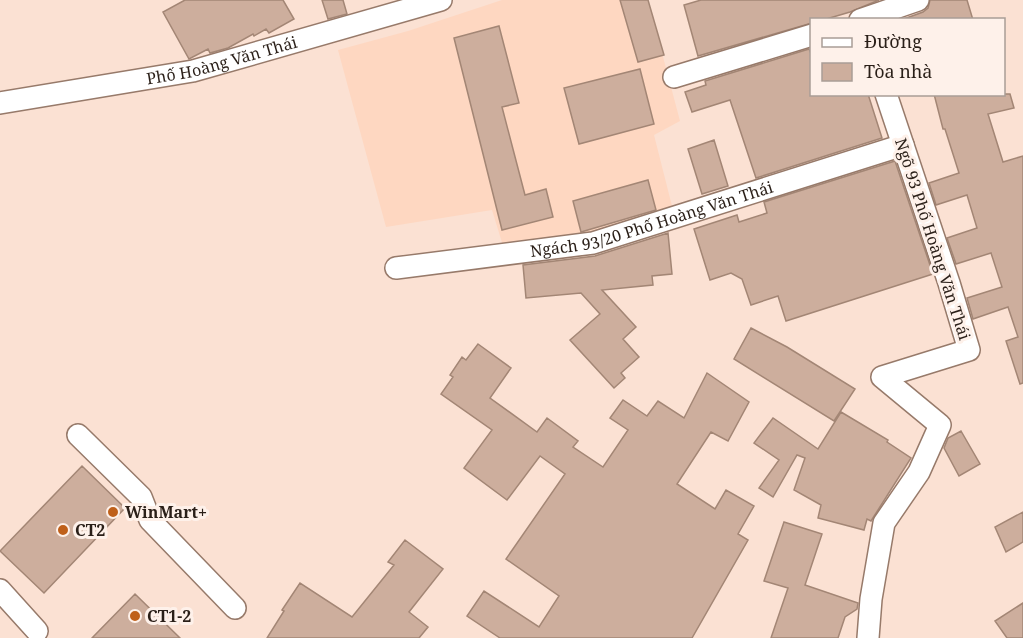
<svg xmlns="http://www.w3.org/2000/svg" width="1023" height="638" font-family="'Noto Serif',serif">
  <rect width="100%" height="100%" fill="#fbe1d3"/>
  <path fill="#fed7c1" d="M502 0H648L680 121 654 135 673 210 586 236 504 249 492 210 386 227 338 50 408 31Z"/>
  <path fill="#cdae9d" stroke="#a38675" stroke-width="1.5" d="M185 0H283L294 19 269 33 266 29 254 36 253 34 228 48 210 53 208 49 189 59 163 12Z
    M322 0H343L347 14 328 19Z
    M620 0H648L664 55 638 62Z
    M701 0H879L850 12 823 20H812V23L698 56 684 5Z
    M930 0H967L973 20H901L923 12 928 8Z
    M499 26 519 103 502 107 525 195 546 189 553 217 502 230 454 38Z
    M809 49 812 56V94H868L882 138 756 178 730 100 692 112 685 92 706 85 705 81Z
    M640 69 654 124 579 144 564 88Z
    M934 94H1010L1014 108 988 114 1003 162 1023 156V383L1020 384 1006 341 1018 337 1008 307 973 319 967 298 1002 287 991 253 956 264 947 238 977 228 967 195 936 205 929 183 959 173 945 129H943Z
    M714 140 728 186 702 194 688 149Z
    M895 161 933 274 786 321 778 296 751 305 742 279 731 273 710 280 694 229 737 215 739 222 767 213 764 202Z
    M648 180 656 210 581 232 573 201Z
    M668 233 672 274 652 276 653 285 602 290 636 327 623 339 639 357 621 373 625 378 614 388 570 340 600 314 581 293 526 298 523 265 595 256Z
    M751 328 787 347 855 389 834 421 734 359Z
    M478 344 511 368 490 398 537 432 547 418 578 441 573 447 603 467 628 430 610 418 623 400 647 416 658 401 684 418 707 373 749 402 728 441 711 432 677 484 715 509 726 490 754 506 738 534 748 540 692 638H500L467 616 484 591 539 627 559 596 506 559 565 474 540 456 507 500 464 468 492 430 441 394 453 377 450 375 462 357 466 360Z
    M841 412 888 440 887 442 911 458 871 521 867 519 864 530 818 518 821 505 794 490 805 458 797 455 773 497 759 488 779 460 754 443 773 418 818 449Z
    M961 431 980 464 959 476 944 448 948 438Z
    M82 466 125 508 44 593 0 551Z
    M1023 512V542L1006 552 995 527Z
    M784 522 822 534 805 585 858 603 857 609 845 617 838 638H771L788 588 764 581Z
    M405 540 443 569 409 612 428 627 419 638H267L284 611 282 610 300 583 352 617 394 565 388 562Z
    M135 594 180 638H92Z
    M1023 603V638H1007L995 621Z"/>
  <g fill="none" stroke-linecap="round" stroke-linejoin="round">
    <defs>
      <g id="minor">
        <path d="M860 20 918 0"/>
        <path d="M674 77 812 35"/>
        <path id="s1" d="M0 103 193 71 441 0"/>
        <path id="s2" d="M396 268 593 243 903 145"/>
        <path d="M78 435 141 497 150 520 235 608"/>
        <path d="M0 590 37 631"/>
        <path d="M868 638 871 599 884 523 919 472 940 425 882 377 969 350 949 283 886 94"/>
      </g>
    </defs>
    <use href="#minor" stroke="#977a6a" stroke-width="24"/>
    <use href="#minor" stroke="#fff" stroke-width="21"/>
  </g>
  <g fill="#bf601a" stroke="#fef1ea" stroke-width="2">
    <circle cx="113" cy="512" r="6"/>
    <circle cx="63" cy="530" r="6"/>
    <circle cx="135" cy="616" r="6"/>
  </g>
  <g text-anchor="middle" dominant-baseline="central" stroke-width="6" stroke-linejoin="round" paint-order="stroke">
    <g font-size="16" fill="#2a1f18" stroke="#fef1ea">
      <text stroke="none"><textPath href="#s1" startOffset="226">Phố Hoàng Văn Thái</textPath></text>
      <text stroke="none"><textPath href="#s2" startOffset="261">Ngách 93/20 Phố Hoàng Văn Thái</textPath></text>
      <text transform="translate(933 239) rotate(72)">Ngõ 93 Phố Hoàng Văn Thái</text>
    </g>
    <g font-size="16" font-weight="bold" fill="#2a1f18" stroke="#fef1ea" text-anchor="start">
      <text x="125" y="512">WinMart+</text>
      <text x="75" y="530">CT2</text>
      <text x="147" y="616">CT1-2</text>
    </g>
  </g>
  <rect x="810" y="18" width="195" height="78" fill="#fef1ea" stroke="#a99d96" stroke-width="1.5"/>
  <rect x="822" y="38" width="30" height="9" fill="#ffffff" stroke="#a99d96" stroke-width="1.5"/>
  <text x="864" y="48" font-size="18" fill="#2a1f18">Đường</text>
  <rect x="822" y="63" width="30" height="18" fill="#cdae9d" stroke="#a99d96" stroke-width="1.5"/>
  <text x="864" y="78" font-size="18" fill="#2a1f18">Tòa nhà</text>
</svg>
